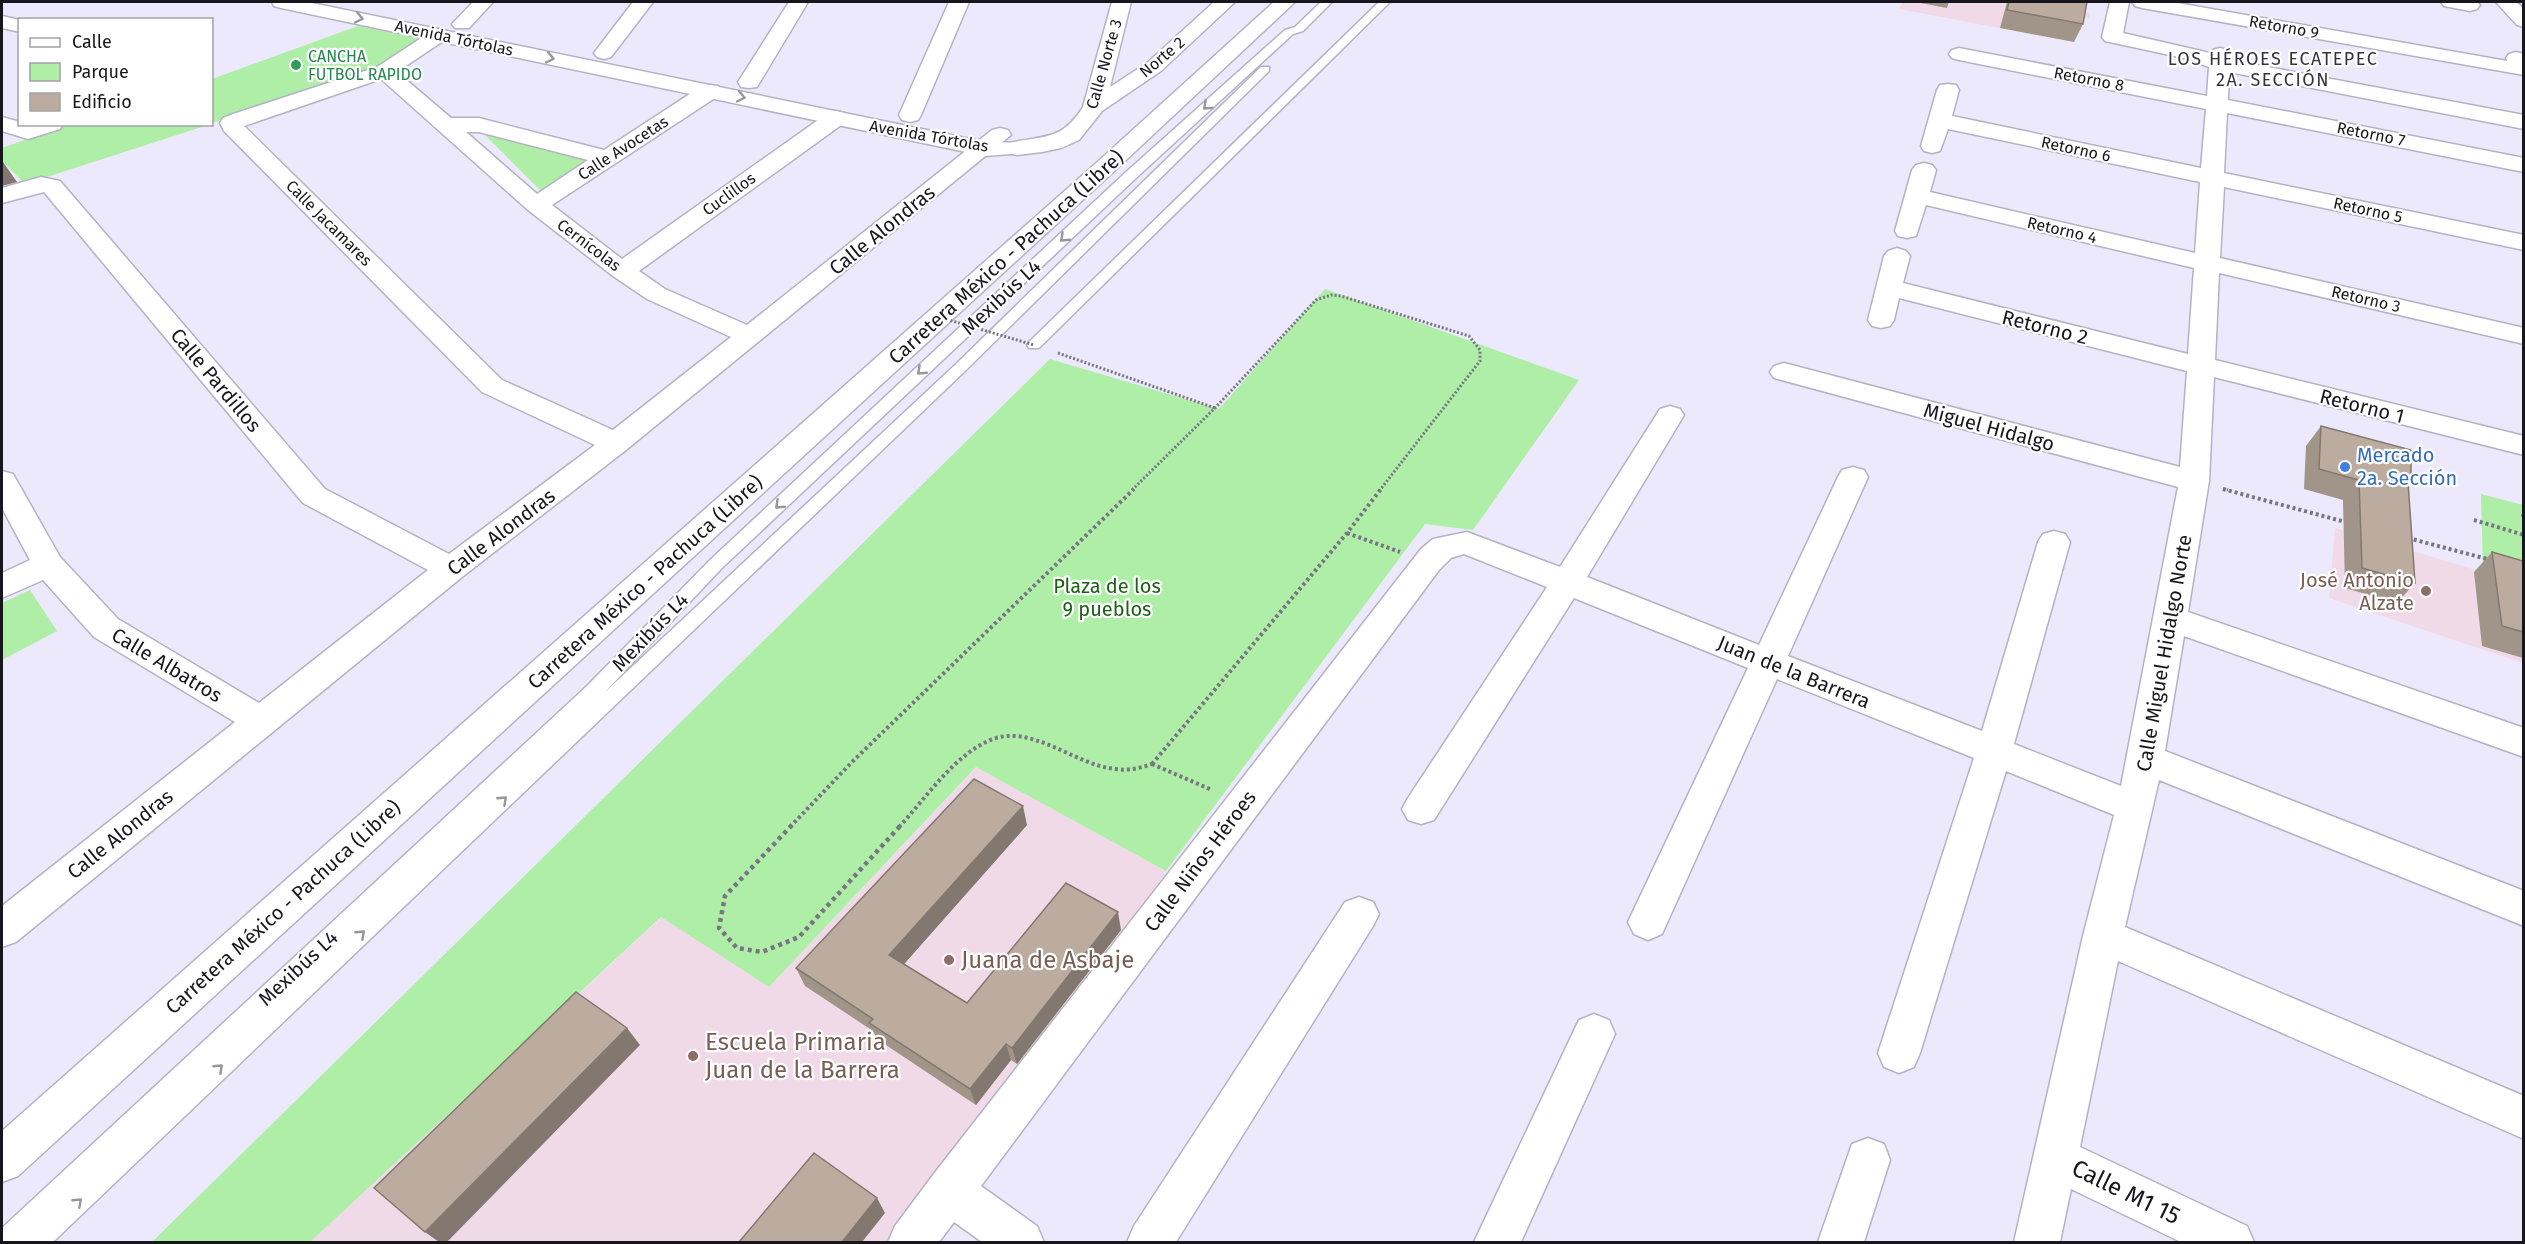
<svg xmlns="http://www.w3.org/2000/svg" width="2525" height="1244" font-family="'Fira Sans',sans-serif">
  <rect width="100%" height="100%" fill="#ebe9fb"/>
  <path fill="#f1dae7" d="M1903 2H2079L2077 10 2090 13V19L2080 17 2074 42 1899 9Z
    M2335 528 2523 584V663L2329 598Z
    M977 767 1166 871 1125 933 889 1242H310L662 917 769 987Z"/>
  <path fill="#aeeea6" d="M358 26 422 39 368 71 212 123V79Z
    M67 125H208L25 184 2 161V148Z
    M484 134 595 161 545 195Z
    M1325 289 1579 380 1473 530 1425 524 1166 871 976 767 769 987 661 917 310 1242H152L1050 359 1219 409Z
    M2481 494 2523 505V584L2483 572Z
    M30 590 57 631 2 660V603Z"/>
  <g fill="none" stroke-linecap="round" stroke-linejoin="round">
    <defs>
      <path id="lane" d="M1321 2H1332L1303 31 1293 34 1135 179 722 568 604 693 955 365 1261 67H1269V71L965 371 53 1242H2V1228L587 686 710 560 1125 173 1285 30 1295 27Z
        M1379 2H1390L1039 348H1029L1027 345 1029 342Z"/>
      <path id="street" d="M473 2H493L469 28H455L452 24Z
        M633 2H653L611 57 604 59 597 57 594 53Z
        M789 2H808L757 87 749 88 741 87 738 82Z
        M949 2H969L921 115 918 120 910 122 902 120 899 115Z
        M1112 2H1131L1110 87 1147 63 1214 2H1235L1161 71 1102 111 1079 140 1061 148 1042 152 1017 155 1009 153 1006 148 1009 143C1043 135 1061 142 1083 107Z
        M2110 2H2129L2123 33 2210 53 2213 50 2220 48 2227 50 2230 60 2524 115V129L2229 72 2228 100 2524 158V172L2227 113 2224 173 2524 235V250L2224 187 2220 258 2524 328V344L2219 273 2215 360 2524 436V455L2214 377 2209 481 2188 612 2524 728V757L2184 636 2165 751 2524 891V926L2159 780 2125 927 2524 1096V1139L2118 961 2080 1147 2247 1226 2254 1242H2181L2071 1189 2060 1242H2014L2083 936 2114 815 2006 771 1920 1053 1914 1067 1899 1073 1884 1067 1878 1053 1974 758 1777 679 1662 934 1648 940 1634 934 1628 922 1748 668 1574 598 1434 820 1421 824 1408 820 1402 809 1408 798 1547 587 1464 554 1451 558 1439 570 981 1186 1037 1226 1044 1242H982L954 1222 939 1242H888L895 1226 933 1175 1421 549 1433 539 1467 532 1560 567 1660 409 1670 406 1680 409 1684 415 1587 577 1759 645 1838 477 1842 470 1853 467 1864 470 1868 477 1788 656 1982 731 2038 542 2043 534 2054 531 2065 534 2070 542 2014 744 2121 786 2178 487 1774 378 1770 372 1774 366 1784 363 2180 467 2187 371 1899 298 1894 320 1890 326 1881 328 1872 326 1868 320 1884 256 1888 251 1897 248 1906 251 1910 256 1903 283 2188 354 2194 268 1926 205 1916 236 1907 238 1898 236 1895 231 1912 170 1916 165 1924 163 1932 165 1936 170 1930 192 2195 253 2200 182 1948 129 1940 151 1932 153 1924 151 1921 146 1937 90 1940 85 1948 84 1956 85 1959 90 1952 116 2201 168 2206 109 1959 60 1952 58 1949 54 1952 50 1959 48 2207 96 2209 67 2188 59 2105 41 2102 37Z
        M2132 2H2172L2507 61 2506 58 2509 54 2516 52 2524 54V75L2142 8 2135 6Z
        M2441 2H2477L2480 5 2477 9 2470 11 2444 6Z
        M2 16 20 20V32L2 28Z
        M439 29 446 31 449 35 446 39 397 72 451 118H479L604 150 702 86 710 85 718 86 721 91 718 96 552 205 622 259 828 113 836 111 844 113 847 118 844 123 639 271 665 289 747 325 992 130 1000 128 1008 130 1011 135 626 450 462 577 16 942 2 947V906L235 722 94 637 43 580 2 598V573L30 560 2 508V471L13 474 60 557 118 619 259 703 428 570 303 503 44 192 2 203V188L41 177 60 181 325 489 449 554 595 445 482 392 224 131 220 123 223 118 233 114 377 67 432 31ZM381 79 528 210 613 276 647 299 731 337 613 430 502 380 244 126ZM466 132H479L588 160 537 194Z
        M2 117 20 122V124H63L60 129 28 139 2 131Z
        M1359 897 1373 902 1379 914 1373 926 1176 1242H1127L1134 1226 1345 902Z
        M1594 1014 1609 1020 1615 1034 1521 1242H1474L1579 1020Z
        M1868 1138 1884 1144 1890 1160 1864 1242H1818L1852 1144Z"/>
      <path id="secondary" d="M272 2H307L985 142 1025 143 1028 148 1025 153 985 156 281 8 274 6Z
        M2496 2H2516L2524 9V27L2517 25Z"/>
      <path id="primary" d="M1274 2H1295L1110 175 18 1176 2 1182V1131L1094 165Z"/>
    </defs>
    <use href="#lane" stroke="#b4b2c3" stroke-width="3"/>
    <use href="#street" stroke="#b4b2c3" stroke-width="3"/>
    <use href="#secondary" stroke="#b4b2c3" stroke-width="3"/>
    <use href="#primary" stroke="#b4b2c3" stroke-width="3"/>
    <path stroke="#777682" stroke-width="3" stroke-dasharray="2 2" stroke-linecap="butt" d="M1058 353 1215 408
      M2223 489 2228 490
      M1132 490 1215 408 1316 300 1331 295 1341 296 1469 336 1480 350V361L1380 490"/>
    <path stroke="#777682" stroke-width="4" stroke-dasharray="3 3" stroke-linecap="butt" d="M2223 489 2349 523
      M2522 514 2524 516
      M2474 520 2524 535
      M1347 533 1400 552
      M2408 538 2491 560
      M1152 764 1212 790
      M1152 764 1347 533 1381 489
      M790 827 852 762 1134 489
      M899 827C926 798 952 758 988 741 1030 721 1075 766 1116 769 1129 771 1140 768 1152 764"/>
    <path stroke="#777682" stroke-width="4.5" stroke-dasharray="4 4" stroke-linecap="butt" d="M792 825 725 896 719 928 737 948 762 952 799 937 901 825"/>
    <use href="#lane" fill="#fff" fill-rule="evenodd"/>
    <use href="#street" fill="#fff" fill-rule="evenodd"/>
    <use href="#secondary" fill="#fff" fill-rule="evenodd"/>
    <use href="#primary" fill="#fff" fill-rule="evenodd"/>
    <path stroke="#777682" stroke-width="3" stroke-dasharray="2 2" stroke-linecap="butt" d="M939 317 1034 345"/>
  </g>
  <path fill="#a19489" d="M1915 2H1949L1947 8Z
    M2007 2H2087L2083 24 2074 42 2000 28Z
    M2321 426 2411 483 2408 486 2415 583 2397 603 2345 588 2343 500 2304 489 2306 446Z
    M2492 552 2523 561V658L2482 646 2474 572Z
    M1027 825 904 964 967 1003 1121 930 1017 1064 1011 1060 976 1105 877 1039 873 1031 805 986 796 968Z"/>
  <path fill="#83786f" d="M3 162 17 182 2 186V163Z
    M1023 806 1027 825 897 972 889 955Z
    M1118 912 1121 930 1017 1064 1012 1048Z
    M627 1028 640 1045 447 1242H439L425 1232Z
    M1006 1044 1011 1060 976 1105 970 1089Z
    M877 1198 885 1213 862 1242H842Z"/>
  <path fill="#bbac9f" stroke="#83786f" stroke-width="1.5" d="M2009 2H2087L2083 24 2007 10Z
    M2321 426 2411 450V483L2408 482 2415 583 2362 568 2359 480 2319 469Z
    M2492 552 2523 561V632L2502 626Z
    M974 779 1023 806 889 955 967 1003 1066 883 1118 912 1012 1048 1006 1044 970 1089 869 1023 873 1019 796 968Z
    M576 992 627 1028 425 1232 374 1188Z
    M814 1153 877 1198 842 1242H739Z"/>
  <defs><path id="oneway-chevron" d="M-2-3.5L2.5 0L-2 3.5" fill="none" stroke-width="1.6" stroke-linecap="round" stroke-linejoin="round" transform="scale(1.5)"/></defs>
  <g stroke="#979699">
    <use href="#oneway-chevron" transform="translate(359 18) rotate(12)"/>
    <use href="#oneway-chevron" transform="translate(550 58) rotate(12)"/>
    <use href="#oneway-chevron" transform="translate(741 97) rotate(12)"/>
    <use href="#oneway-chevron" transform="translate(1207 106) rotate(138)"/>
    <use href="#oneway-chevron" transform="translate(1064 238) rotate(137)"/>
    <use href="#oneway-chevron" transform="translate(921 371) rotate(137)"/>
    <use href="#oneway-chevron" transform="translate(779 505) rotate(137)"/>
    <use href="#oneway-chevron" transform="translate(503 800) rotate(-43)"/>
    <use href="#oneway-chevron" transform="translate(361 934) rotate(-43)"/>
    <use href="#oneway-chevron" transform="translate(219 1068) rotate(-43)"/>
    <use href="#oneway-chevron" transform="translate(78 1202) rotate(-43)"/>
  </g>
  <circle fill="#2e9e5b" stroke="#fff" stroke-width="2" cx="296" cy="65" r="6"/>
  <circle fill="#3f7fe0" stroke="#fff" stroke-width="2" cx="2345" cy="467" r="6"/>
  <g fill="#8d6e63" stroke="#fff" stroke-width="2">
    <circle cx="2426" cy="591" r="6"/>
    <circle cx="949" cy="960" r="6"/>
    <circle cx="693" cy="1056" r="6"/>
  </g>
  <g text-anchor="middle" dominant-baseline="central" stroke-width="4.5" stroke-linejoin="round" paint-order="stroke">
    <g font-size="16" fill="#17161d" stroke="#fff">
      <text transform="translate(2284 27) rotate(10)">Retorno 9</text>
      <text transform="translate(454 38) rotate(12)">Avenida Tórtolas</text>
      <text transform="translate(1162 57) rotate(-40)">Norte 2</text>
      <text transform="translate(1104 64) rotate(-74)">Calle Norte 3</text>
      <text transform="translate(2089 79) rotate(11)">Retorno 8</text>
      <text transform="translate(2371 134) rotate(11)">Retorno 7</text>
      <text transform="translate(929 136) rotate(10)">Avenida Tórtolas</text>
      <text transform="translate(623 148) rotate(-33)">Calle Avocetas</text>
      <text transform="translate(2076 149) rotate(12)">Retorno 6</text>
      <text transform="translate(729 194) rotate(-36)">Cuclillos</text>
      <text transform="translate(2368 210) rotate(12)">Retorno 5</text>
      <text transform="translate(329 223) rotate(45)">Calle Jacamares</text>
      <text transform="translate(2062 230) rotate(13)">Retorno 4</text>
      <text transform="translate(589 245) rotate(37)">Cernícolas</text>
      <text transform="translate(2366 299) rotate(13)">Retorno 3</text>
    </g>
    <g font-size="16" fill="#27864d" stroke="#fff" text-anchor="start">
      <text x="308" y="56">CANCHA<tspan x="308" dy="18">FUTBOL RAPIDO</tspan></text>
    </g>
    <g font-size="18" letter-spacing="1.5" fill="#353341" stroke="#fff">
      <text x="2273" y="59">LOS HÉROES ECATEPEC<tspan x="2273" dy="21">2A. SECCIÓN</tspan></text>
    </g>
    <g font-size="20" fill="#17161d" stroke="#fff">
      <text transform="translate(882 230) rotate(-39)">Calle Alondras</text>
      <text transform="translate(1006 257) rotate(-42)">Carretera México - Pachuca (Libre)</text>
      <text transform="translate(1001 297) rotate(-43)">Mexibús L4</text>
      <text transform="translate(2045 327) rotate(14)">Retorno 2</text>
      <text transform="translate(216 380) rotate(50)">Calle Pardillos</text>
      <text transform="translate(2362 406) rotate(14)">Retorno 1</text>
      <text transform="translate(1989 427) rotate(15)">Miguel Hidalgo</text>
      <text transform="translate(501 532) rotate(-37)">Calle Alondras</text>
      <text transform="translate(645 582) rotate(-42)">Carretera México - Pachuca (Libre)</text>
      <text transform="translate(650 632) rotate(-46)">Mexibús L4</text>
      <text transform="translate(2164 653) rotate(-80)">Calle Miguel Hidalgo Norte</text>
      <text transform="translate(167 665) rotate(31)">Calle Albatros</text>
      <text transform="translate(1794 672) rotate(22)">Juan de la Barrera</text>
      <text transform="translate(120 834) rotate(-39)">Calle Alondras</text>
      <text transform="translate(1200 861) rotate(-53)">Calle Niños Héroes</text>
      <text transform="translate(283 907) rotate(-42)">Carretera México - Pachuca (Libre)</text>
      <text transform="translate(298 968) rotate(-43)">Mexibús L4</text>
    </g>
    <g font-size="20" fill="#366cbe" stroke="#fff" text-anchor="start">
      <text x="2357" y="455">Mercado<tspan x="2357" dy="23">2a. Sección</tspan></text>
    </g>
    <g font-size="20" fill="#785e54" stroke="#fff" text-anchor="end">
      <text x="2414" y="580">José Antonio<tspan x="2414" dy="23">Alzate</tspan></text>
    </g>
    <g font-size="20" fill="#1c6116" stroke="#fff">
      <text x="1107" y="586">Plaza de los<tspan x="1107" dy="23">9 pueblos</tspan></text>
    </g>
    <g font-size="24" fill="#785e54" stroke="#fff" text-anchor="start">
      <text x="961" y="960">Juana de Asbaje</text>
      <text x="705" y="1042">Escuela Primaria<tspan x="705" dy="28">Juan de la Barrera</tspan></text>
    </g>
    <g font-size="24" fill="#17161d" stroke="#fff">
      <text transform="translate(2126 1192) rotate(26)">Calle M1 15</text>
    </g>
  </g>
  <rect width="2525" height="1244" fill="none" stroke="#17161d" stroke-width="6"/>
  <rect x="18" y="18" width="195" height="108" fill="#ffffff" stroke="#a2a2a5" stroke-width="1.5"/>
  <rect x="30" y="38" width="30" height="9" fill="#ffffff" stroke="#a2a2a5" stroke-width="1.5"/>
  <text x="72" y="48" font-size="18" fill="#17161d">Calle</text>
  <rect x="30" y="63" width="30" height="18" fill="#aeeea6" stroke="#a2a2a5" stroke-width="1.5"/>
  <text x="72" y="78" font-size="18" fill="#17161d">Parque</text>
  <rect x="30" y="93" width="30" height="18" fill="#bbac9f" stroke="#a2a2a5" stroke-width="1.5"/>
  <text x="72" y="108" font-size="18" fill="#17161d">Edificio</text>
</svg>
